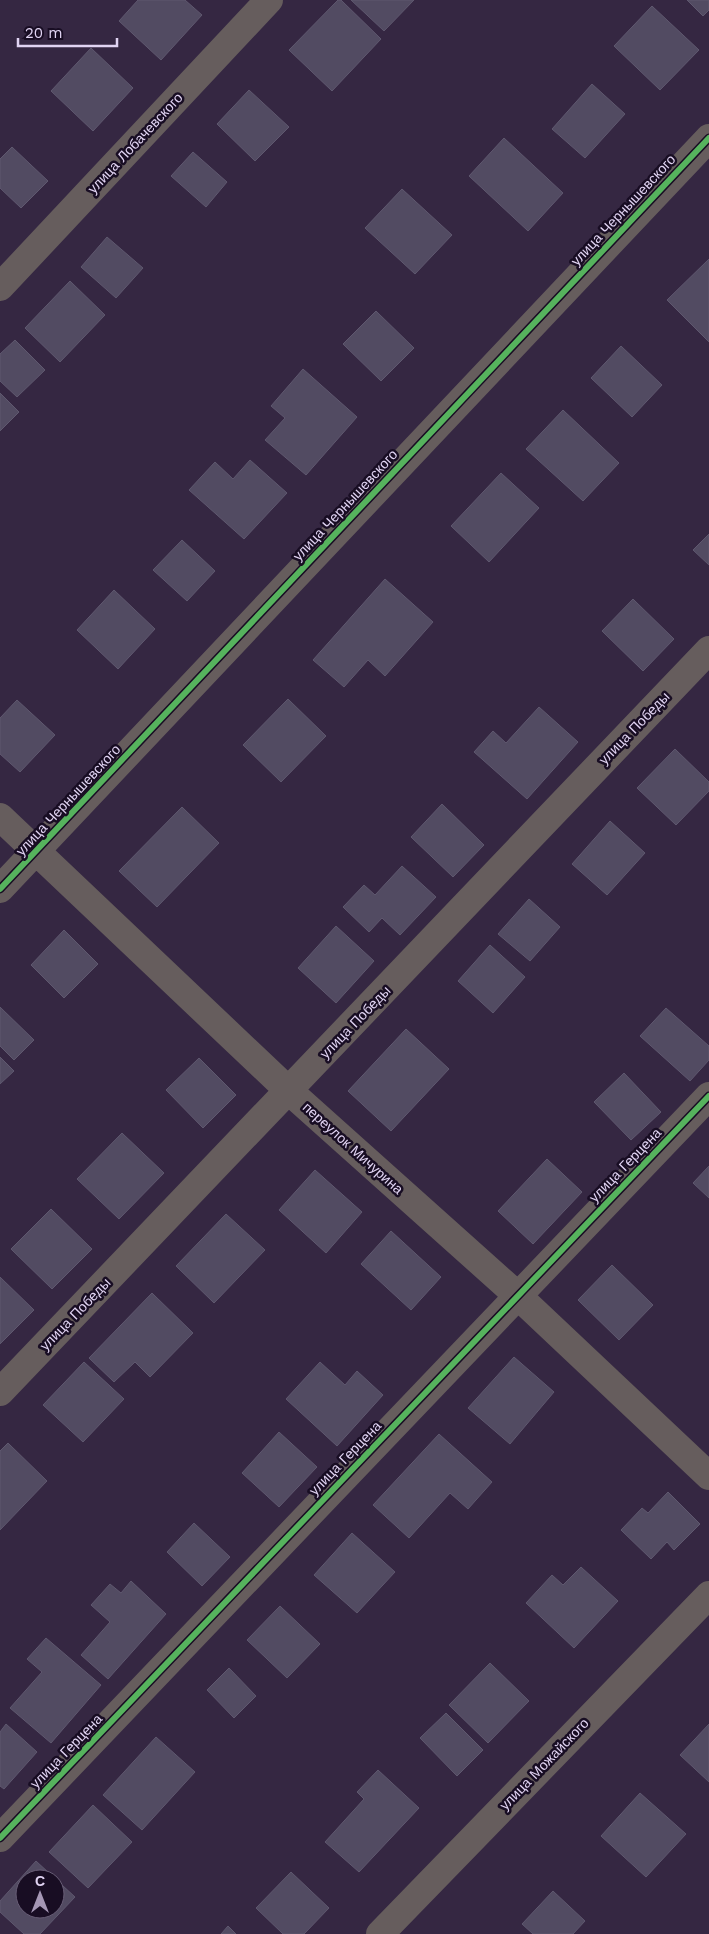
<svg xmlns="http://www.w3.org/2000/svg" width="709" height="1934" font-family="'Work Sans',sans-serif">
  <rect width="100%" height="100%" fill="#352742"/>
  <path fill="#524b62" stroke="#5f586f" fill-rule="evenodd" d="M138 0H185L202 15 161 60 119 21Z
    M338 0H341L381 39 332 91 289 50Z
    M351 0H414L384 31Z
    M687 0H709V10L703 16Z
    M652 6 699 50 660 90 614 46Z
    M91 48 133 88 93 131 51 91Z
    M592 84 625 114 585 158 552 129Z
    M249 90 289 127 255 161 217 124Z
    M504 138 563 193 528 231 469 176Z
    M12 147 48 181 21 208 0 188V159Z
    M193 152 227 182 206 207 171 176Z
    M402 189 452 235 415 274 365 228Z
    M107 237 143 268 116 298 81 267Z
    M709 259V342L667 300Z
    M70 281 105 315 60 362 25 328Z
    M376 311 414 348 381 381 343 344Z
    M15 340 45 370 17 397 0 381V354Z
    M621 346 662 385 632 417 591 378Z
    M303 369 357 417 306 475 265 440 285 418 271 406Z
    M0 393 19 412 0 431Z
    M563 410 619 463 583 501 526 449Z
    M250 460 287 493 244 539 189 490 215 462 233 479Z
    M501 473 539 508 489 562 451 526Z
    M709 534V565L693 550Z
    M182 540 215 571 187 601 153 570Z
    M385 579 433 622 385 676 368 660 344 687 313 660Z
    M114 590 155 629 118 669 77 630Z
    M633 599 674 639 643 671 602 631Z
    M288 699 326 736 281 782 243 745Z
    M17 700 55 735 20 772 0 754V718Z
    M539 707 578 742 527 799 474 752 493 731 506 743Z
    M675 749 709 782V791L676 825 637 788Z
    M442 804 484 845 453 877 411 837Z
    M182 807 219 843 157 907 119 871Z
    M610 821 645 853 607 895 572 864Z
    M402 866 436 897 400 935 382 918 369 932 343 907 364 885 375 895Z
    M529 899 560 927 530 961 498 934Z
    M336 926 374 961 336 1003 298 968Z
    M64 930 98 964 64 998 31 965Z
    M490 945 525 977 493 1013 458 981Z
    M0 1007 34 1040 14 1060 0 1046Z
    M666 1008 709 1046V1060L690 1081 640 1036Z
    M406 1029 449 1069 391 1131 348 1091Z
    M0 1057 14 1071 0 1084Z
    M199 1058 236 1095 203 1128 166 1090Z
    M624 1073 661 1112 631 1140 594 1102Z
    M122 1133 164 1173 119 1219 77 1179Z
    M547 1159 582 1192 533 1244 498 1211Z
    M709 1166V1198L693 1183Z
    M315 1170 362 1212 326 1253 279 1210Z
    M51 1209 92 1249 52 1289 11 1249Z
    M226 1214 265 1250 214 1303 176 1266Z
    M391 1231 441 1277 411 1310 361 1264Z
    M612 1265 653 1305 619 1340 578 1300Z
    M0 1277 34 1310 0 1344Z
    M152 1293 193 1333 150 1377 135 1362 114 1382 89 1358Z
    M514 1357 554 1392 510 1444 468 1408Z
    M84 1362 124 1399 83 1442 43 1405Z
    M320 1362 345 1385 357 1371 383 1395 337 1446 286 1399Z
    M279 1432 317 1467 279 1507 242 1473Z
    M439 1434 492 1482 468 1509 450 1493 409 1538 373 1505Z
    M8 1443 47 1481 0 1530V1451Z
    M668 1492 700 1524 674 1550 667 1542 651 1559 621 1530 642 1508 648 1513Z
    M194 1523 230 1557 202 1586 167 1552Z
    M352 1533 395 1572 357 1613 314 1575Z
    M581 1567 618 1601 574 1648 526 1603 552 1575 563 1585Z
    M131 1581 166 1614 108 1679 81 1655 110 1622 91 1605 110 1584 121 1593Z
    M280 1606 320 1644 287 1678 247 1640Z
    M46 1638 101 1685 51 1743 10 1708 42 1672 27 1659Z
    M490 1663 529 1701 488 1743 449 1705Z
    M229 1668 256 1696 234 1718 207 1690Z
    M446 1713 483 1750 457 1776 420 1738Z
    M6 1724 37 1752 4 1789 0 1786V1732Z
    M709 1724V1782L680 1755Z
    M156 1737 195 1772 142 1830 103 1795Z
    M378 1770 419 1808 359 1872 325 1842 364 1799 357 1792Z
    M640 1793 686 1834 646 1877 601 1836Z
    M93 1805 132 1842 88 1888 49 1852Z
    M36 1861 75 1897 40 1934H24L0 1912V1901ZM25 1879H55V1909H25Z
    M291 1872 329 1908 304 1934H283L256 1908Z
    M553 1891 585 1921 573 1934H533L522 1924Z
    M228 1926 236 1934H221Z"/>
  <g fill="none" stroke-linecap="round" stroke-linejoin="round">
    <path stroke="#665d5d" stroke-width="28" d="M0 287 269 0
      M0 817 289 1091 517 1295 709 1476
      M0 889 709 138
      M0 1392 709 650
      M0 1838 709 1096
      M380 1934 709 1595"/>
    <defs>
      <path id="cycleway" d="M0 889 709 138
        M0 1838 709 1096"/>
    </defs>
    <use href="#cycleway" stroke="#180d23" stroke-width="9"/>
    <use href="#cycleway" stroke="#56b35d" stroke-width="6"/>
  </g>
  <g text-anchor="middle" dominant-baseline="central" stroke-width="5" stroke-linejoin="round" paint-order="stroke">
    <g font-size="14" fill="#e1d4f3" stroke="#180d23">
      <text transform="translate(135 143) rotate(-47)">улица Лобачевского</text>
      <text transform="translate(623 210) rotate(-47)">улица Чернышевского</text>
      <text transform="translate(345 505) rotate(-47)">улица Чернышевского</text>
      <text transform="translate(634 728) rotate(-46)">улица Победы</text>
      <text transform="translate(68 800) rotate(-47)">улица Чернышевского</text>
      <text transform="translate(355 1022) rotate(-46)">улица Победы</text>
      <text transform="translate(353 1148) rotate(42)">переулок Мичурина</text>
      <text transform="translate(625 1165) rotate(-46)">улица Герцена</text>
      <text transform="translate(75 1314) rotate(-46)">улица Победы</text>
      <text transform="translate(345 1458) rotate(-46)">улица Герцена</text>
      <text transform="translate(66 1751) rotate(-46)">улица Герцена</text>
      <text transform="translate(544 1764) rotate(-46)">улица Можайского</text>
    </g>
  </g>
  <g transform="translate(40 1894)"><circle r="24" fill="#180d23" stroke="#685d76"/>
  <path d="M0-4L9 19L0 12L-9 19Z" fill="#a597b5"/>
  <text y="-8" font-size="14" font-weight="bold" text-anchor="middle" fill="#e1d4f3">С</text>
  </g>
  <path d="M18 38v8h99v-8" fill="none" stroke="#e1d4f3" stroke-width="2.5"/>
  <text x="25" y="38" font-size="15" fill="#e1d4f3" stroke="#180d23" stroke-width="4" paint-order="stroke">20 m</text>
</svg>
